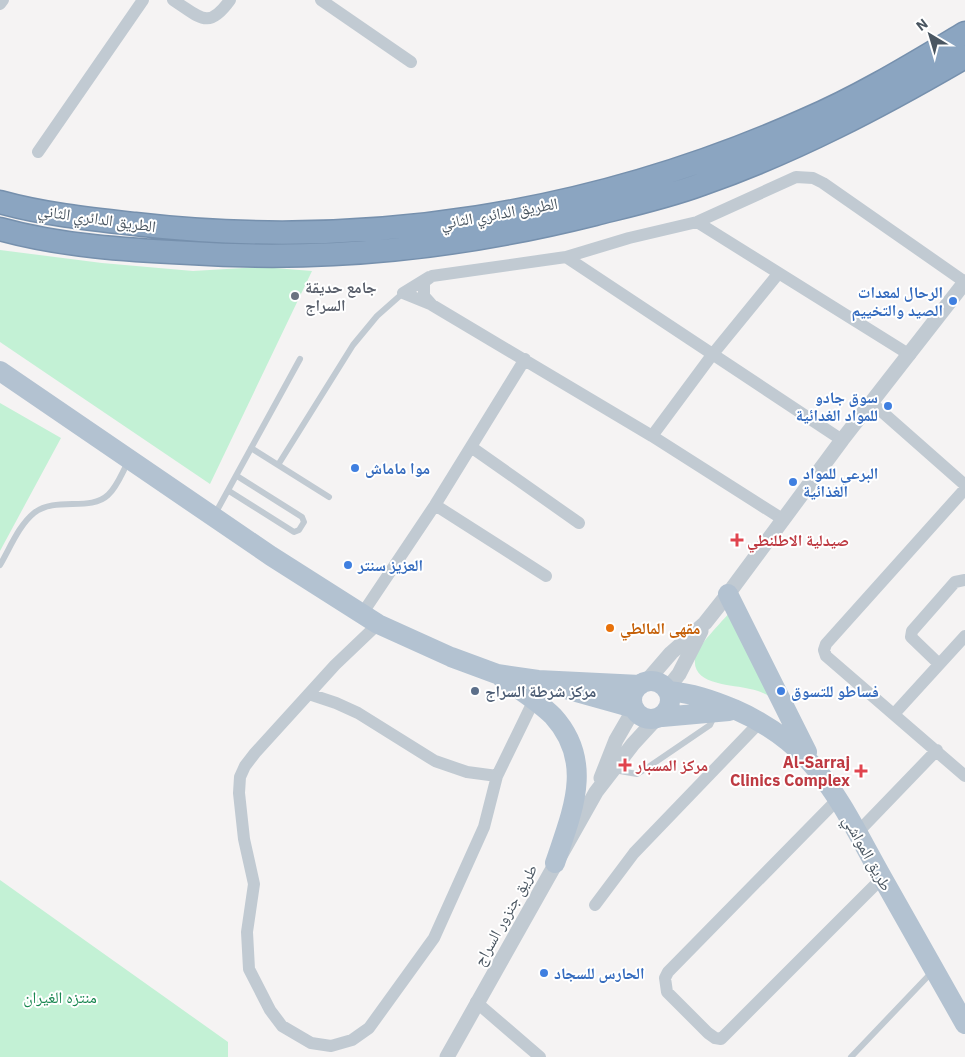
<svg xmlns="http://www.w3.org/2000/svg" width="965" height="1057" font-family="'IBM Plex Sans','Noto Naskh Arabic',sans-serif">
  <rect width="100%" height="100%" fill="#f5f3f3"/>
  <path fill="#c3f1d5" d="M0 250 102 263 193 271 262 267 312 271 210 484 0 342Z
    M0 403 61 438 0 551Z
    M733 609 779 701C769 696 761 691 750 689 732 684 687 686 696 654 698 646 726 617 733 609Z
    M0 880 228 1042V1057H0Z"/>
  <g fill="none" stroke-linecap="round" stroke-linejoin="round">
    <defs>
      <path id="motorway" d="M0 202C43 214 90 219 135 224 365 251 594 214 805 120 861 96 913 64 965 33
        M0 229C61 246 127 250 190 253 330 262 459 248 595 214 631 205 667 197 702 184 794 152 881 106 965 57"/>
    </defs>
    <use href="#motorway" stroke="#7690ad" stroke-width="25"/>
    <path stroke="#c1cad2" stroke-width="6" d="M251 448 329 497
      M278 465 353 345 377 316 403 293
      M229 491 294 532 299 530 304 522 302 517 237 476
      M215 514 300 359
      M0 565C10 548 19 525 34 513 56 496 90 512 108 495 117 487 122 473 128 462
      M614 770 637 774 644 770 710 725 715 715
      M851 1057 933 971"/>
    <path stroke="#c1cad2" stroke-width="12" d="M173 0C200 17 208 31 230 0
      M321 0 411 62
      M0 4 3 0
      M38 152 143 0
      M697 222 910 355
      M566 257 842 440
      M429 277 403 293 430 304
      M872 403 965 485
      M652 436 712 355 778 274
      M471 447 579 523
      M965 489 826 644 824 650 826 656 965 776
      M435 505 546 576
      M784 520 652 436 432 305 424 296V282L432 276 566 257 629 238 697 222 796 177 813 178 823 183 965 282
      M362 614 435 505 525 359
      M378 624 335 665 255 753 245 766 240 777 239 793 244 839 254 884 247 932 249 969 270 1010 282 1026 311 1043 331 1046 352 1040 369 1028 434 938 484 827 497 776 534 700
      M939 664 911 637 912 631 955 582 965 580
      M309 694 336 703 358 713 435 761 467 772 497 776
      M894 714 965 636
      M838 799 668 972 665 978 667 992 708 1033 715 1038 721 1039 882 878
      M857 833 937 750
      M595 905 634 853 761 721
      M476 1002 540 1057"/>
    <path stroke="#c1cad2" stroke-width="15" d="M646 682 671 653 705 623 728 594 842 440 965 282
      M667 689 679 674 701 631
      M601 778 616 740 634 709
      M447 1057 596 792 633 744 656 719"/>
    <path stroke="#b3c2d1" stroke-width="20" d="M0 371 271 556 378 624 451 657 497 674 538 680 640 685
      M728 594 807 752
      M501 677C518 689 538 701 553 716 595 762 572 812 555 863
      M632 700a19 19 0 1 1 38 0a19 19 0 1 1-38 0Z
      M566 689 634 708
      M668 691C692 693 712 700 734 709 819 746 840 803 883 879 910 927 938 976 965 1024
      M662 717 729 711"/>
    <use href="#motorway" stroke="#8ba5c1" stroke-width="22"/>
  </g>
  <circle fill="#6b7280" stroke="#fff" stroke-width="2" cx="295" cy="296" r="5"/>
  <g fill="#3f7fe0" stroke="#fff" stroke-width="2">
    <circle cx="953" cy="301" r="5"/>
    <circle cx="888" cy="406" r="5"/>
    <circle cx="355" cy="468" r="5"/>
    <circle cx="793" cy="482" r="5"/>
    <circle cx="348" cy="565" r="5"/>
    <circle cx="781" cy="691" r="5"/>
    <circle cx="544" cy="973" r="5"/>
  </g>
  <g fill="#e0444e" stroke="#fff" stroke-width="2">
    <path d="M734.5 532.5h5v5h5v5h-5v5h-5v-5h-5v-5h5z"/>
    <path d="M622.5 757.5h5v5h5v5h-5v5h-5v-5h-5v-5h5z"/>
    <path d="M858.5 763.5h5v5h5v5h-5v5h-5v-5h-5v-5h5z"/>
  </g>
  <circle fill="#e8710a" stroke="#fff" stroke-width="2" cx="610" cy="628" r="5"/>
  <circle fill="#5c6f8a" stroke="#fff" stroke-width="2" cx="475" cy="691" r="5"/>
  <g text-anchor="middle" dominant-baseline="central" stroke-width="4" stroke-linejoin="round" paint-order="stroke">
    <g font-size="16" fill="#4a5661" stroke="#fff">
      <text transform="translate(499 213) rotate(-10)">الطريق الدائري الثاني</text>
      <text transform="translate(97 218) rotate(8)">الطريق الدائري الثاني</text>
      <text transform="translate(868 853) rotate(61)">طريق المواشي</text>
      <text transform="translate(505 915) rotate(-61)">طريق جنزور السراج</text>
    </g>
    <g font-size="16" font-weight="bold" fill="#5b616d" stroke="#fff" text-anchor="start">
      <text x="305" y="287">جامع حديقة<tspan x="305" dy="18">السراج</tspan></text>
    </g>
    <g font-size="16" font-weight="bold" fill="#366cbe" stroke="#fff" text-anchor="start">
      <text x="943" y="292" text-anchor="end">الرحال لمعدات<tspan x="943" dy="18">الصيد والتخييم</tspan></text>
      <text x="878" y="397" text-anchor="end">سوق جادو<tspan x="878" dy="18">للمواد الغدائية</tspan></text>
      <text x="365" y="468">موا ماماش</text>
      <text x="803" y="473">البرعي للمواد<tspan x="803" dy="18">الغذائية</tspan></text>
      <text x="358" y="565">العزيز سنتر</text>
      <text x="791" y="691">فساطو للتسوق</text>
      <text x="554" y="973">الحارس للسجاد</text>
    </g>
    <g font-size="16" font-weight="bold" fill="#be3a42" stroke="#fff" text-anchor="start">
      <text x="747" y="540">صيدلية الاطلنطي</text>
      <text x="850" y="762" text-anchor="end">Al-Sarraj<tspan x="850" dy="18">Clinics Complex</tspan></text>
      <text x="636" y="765">مركز المسبار</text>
    </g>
    <g font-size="16" font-weight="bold" fill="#c56008" stroke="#fff" text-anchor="start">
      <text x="620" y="628">مقهى المالطي</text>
    </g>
    <g font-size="16" font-weight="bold" fill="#4e5e75" stroke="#fff" text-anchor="start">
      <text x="485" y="691">مركز شرطة السراج</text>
    </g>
    <g font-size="16" fill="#17864f" stroke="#fff">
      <text x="60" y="997">منتزه الغيران</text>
    </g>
  </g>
  <g transform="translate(930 35) rotate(322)" stroke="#ffffff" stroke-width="4" paint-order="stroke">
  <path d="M0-4L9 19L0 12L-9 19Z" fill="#4a5661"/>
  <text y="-8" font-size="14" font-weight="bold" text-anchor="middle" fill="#4a5661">N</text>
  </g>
</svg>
